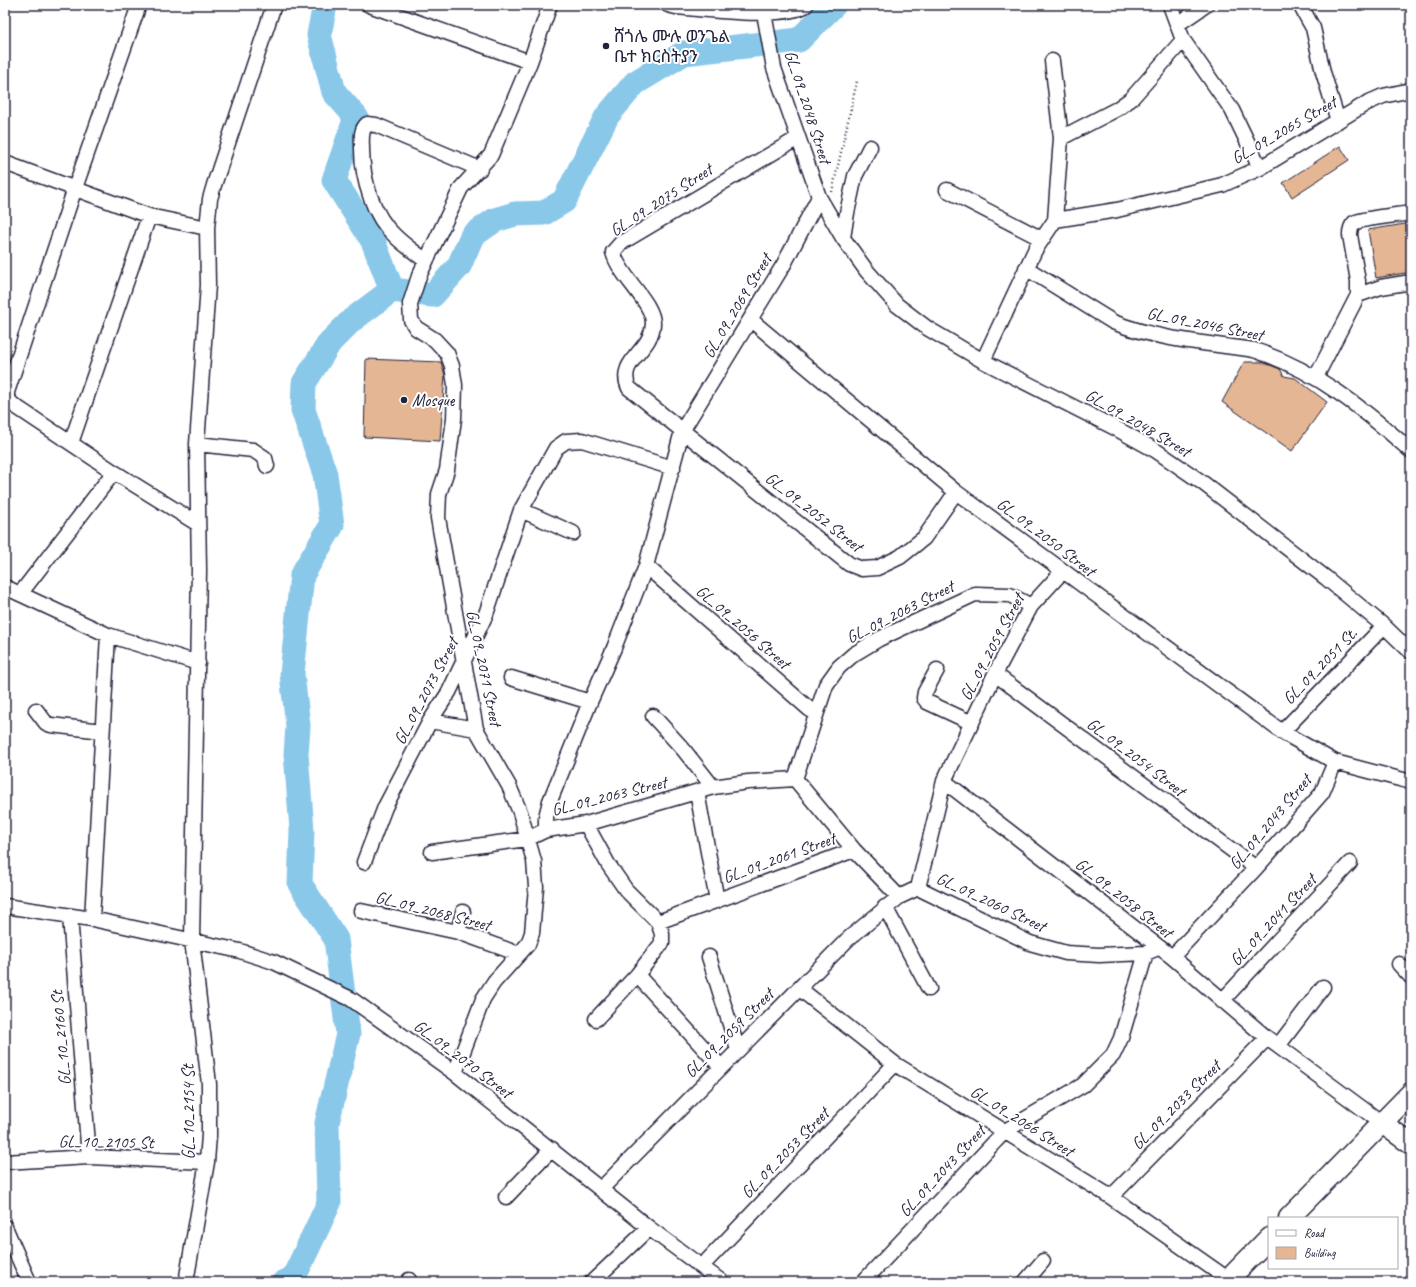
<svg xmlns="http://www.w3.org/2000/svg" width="1416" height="1287" font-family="Caveat,'Noto Sans Ethiopic',sans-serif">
  <rect width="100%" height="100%" fill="#fff"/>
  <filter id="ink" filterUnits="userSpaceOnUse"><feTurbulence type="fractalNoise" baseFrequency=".025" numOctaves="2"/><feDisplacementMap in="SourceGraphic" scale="8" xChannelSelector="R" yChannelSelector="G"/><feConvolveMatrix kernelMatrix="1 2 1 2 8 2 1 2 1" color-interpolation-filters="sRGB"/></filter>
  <g filter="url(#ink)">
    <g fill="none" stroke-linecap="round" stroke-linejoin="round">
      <path stroke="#8ac8ea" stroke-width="25" d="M325 5 319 35 334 92 356 117 334 180 373 241 392 290
        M284 1282 293 1279 329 1203 327 1123 348 1034 336 939 300 884 302 830 296 754 298 726 292 674 302 575 332 525 325 474 303 410 304 383 330 342 352 320 392 290 433 295 459 266 472 236 495 220 515 214 544 213 564 201 607 116 635 83 684 53 799 40 834 5"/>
    </g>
    <path fill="#e4b694" stroke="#22223b" d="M1340 146 1349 160 1292 197 1283 183Z
      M1411 223V272L1376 278 1368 230Z
      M366 359 441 362 445 375 440 441 364 437Z
      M1244 362H1262L1280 369 1284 376 1295 378 1327 402 1292 451 1222 402Z"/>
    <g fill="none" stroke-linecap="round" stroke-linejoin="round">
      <defs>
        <path id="street" d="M139 5 75 188 7 392V398L12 404 114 472 198 524
          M369 5 530 62 550 5
          M668 5 676 7C703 9 786 20 806 5
          M1170 5 1183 40 1232 110 1260 168
          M1300 5 1313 28 1323 72 1338 121
          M764 13 774 68 819 197 843 238 866 270 897 305 927 328 983 361 1117 429 1155 450 1203 483 1326 578 1384 626 1411 652
          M1178 24 1206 5
          M798 138 621 243 613 252C619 276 654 303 653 324 652 351 616 361 629 388L849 564 862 569 877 568 900 557 924 538 956 492
          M1061 138 1117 109 1131 99 1183 40
          M5 163 149 216 207 228 210 199 214 185 274 5
          M947 190 1042 239
          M1055 220 1117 210 1222 185 1260 168 1367 103 1383 96 1411 90
          M843 238 847 213 855 176 870 147
          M426 261C416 253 404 245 395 236 373 216 362 179 362 149 362 140 360 130 367 124L376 125 480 169
          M1026 268 1113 322C1158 340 1207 343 1254 350 1314 369 1364 409 1411 451
          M1358 295V281L1350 235C1350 231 1351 226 1354 223 1362 218 1400 215 1411 213
          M751 320 956 492 1282 732 1335 762 1411 782
          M983 361 1035 250 1055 220 1061 138 1052 61
          M1316 377 1358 295 1381 287 1411 282
          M71 443 149 216
          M197 444 253 450 265 458 267 466
          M521 510 573 533
          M646 566 816 715
          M5 587 108 635 198 663
          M20 594 114 472
          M937 670 925 692 924 698 927 702 972 723
          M995 674 1256 868
          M511 678 590 702
          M36 710 46 723 51 725 102 731
          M653 716 683 749 713 787
          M430 721 476 729
          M1282 732 1384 626
          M795 779 826 685 839 667 854 654 879 639 975 594 1010 595 1031 606
          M795 779 854 850 899 897
          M944 781 1172 957 1267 1038 1382 1123
          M697 792 717 901
          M586 824 608 864 626 890 658 922 662 934V943L637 975 596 1019
          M546 830V817L550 801 590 702 614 648 646 566 682 431 784 264 819 197
          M432 852 527 839 546 830 586 824 713 787 748 782 795 779
          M364 862 385 807 430 721 449 692 486 614 521 510 556 448 566 441 582 440 673 468
          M918 888 944 781 995 674 1031 606 1062 572
          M918 888 1030 943 1066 953 1099 955 1146 953
          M5 906 92 919 240 951 274 962 351 999 455 1073 649 1228 722 1282
          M885 907 929 989
          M361 911 458 932 519 954
          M70 916 89 1157
          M92 919 108 635
          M658 922 854 850
          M458 932 463 912
          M709 957 738 1050
          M1172 957 1256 868 1322 793 1335 762
          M1399 964 1411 977
          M637 975 720 1066
          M800 989 895 1064 1111 1197 1232 1282
          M1222 1001 1350 863
          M1278 1046 1323 987
          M455 1073 483 999 494 982 528 944 532 933 536 887 534 861 520 812 509 786 476 729 438 518 439 494 447 470 454 419 455 385 452 366 447 353 435 340 416 328 411 320 410 304 419 276 461 188 491 155 530 62
          M5 1162 89 1157 207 1162
          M601 1189 848 939 899 897 918 888
          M506 1197 552 1149
          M1111 1197 1267 1038
          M5 1227 29 1282
          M702 1266 895 1064
          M409 1280V1282
          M186 1282 207 1162 209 1135V1084L192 940 199 570 197 444 208 285 207 228
          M592 1282 649 1228
          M863 1282 1005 1131 1083 1085 1113 1055 1121 1038 1146 953 1158 948
          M1025 1282 1043 1261"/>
        <path id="secondary" d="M1382 1123 1411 1144
          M1289 1218 1411 1093
          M1226 1282 1269 1238"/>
      </defs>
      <use href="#street" stroke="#22223b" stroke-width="17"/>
      <use href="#secondary" stroke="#22223b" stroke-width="23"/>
      <path stroke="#22223b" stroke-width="2.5" stroke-dasharray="1 3" stroke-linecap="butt" d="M832 192 857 81"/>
      <use href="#street" stroke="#fff" stroke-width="14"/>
      <use href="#secondary" stroke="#fff" stroke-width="20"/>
    </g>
  </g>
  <g fill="#22223b" stroke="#fff" stroke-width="1.5">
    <circle cx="606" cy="46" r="4"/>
    <circle cx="404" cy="400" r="4"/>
  </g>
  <g text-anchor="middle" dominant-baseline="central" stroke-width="4" stroke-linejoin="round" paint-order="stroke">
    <g font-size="17" fill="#22223b" stroke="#fff" text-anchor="start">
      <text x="614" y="36">ሸጎሌ ሙሉ ወንጌል<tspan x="614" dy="20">ቤተ ክርስትያን</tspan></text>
      <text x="412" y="400">Mosque</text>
    </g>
    <g font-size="17" fill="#22223b" stroke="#fff">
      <text transform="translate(808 107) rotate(72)">GL_09_2048 Street</text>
      <text transform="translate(1284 130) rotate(-30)">GL_09_2065 Street</text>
      <text transform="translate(661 200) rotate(-33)">GL_09_2075 Street</text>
      <text transform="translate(737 306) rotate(-59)">GL_09_2069 Street</text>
      <text transform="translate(1205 324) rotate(11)">GL_09_2046 Street</text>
      <text transform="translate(1138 423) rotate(30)">GL_09_2048 Street</text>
      <text transform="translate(814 512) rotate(38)">GL_09_2052 Street</text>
      <text transform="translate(1046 537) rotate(37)">GL_09_2050 Street</text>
      <text transform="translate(900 612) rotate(-27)">GL_09_2063 Street</text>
      <text transform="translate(743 627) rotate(41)">GL_09_2056 Street</text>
      <text transform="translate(992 647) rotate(-62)">GL_09_2059 Street</text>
      <text transform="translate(1320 666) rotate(-46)">GL_09_2051 St.</text>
      <text transform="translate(484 668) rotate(78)">GL_09_2071 Street</text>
      <text transform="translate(426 691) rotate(-62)">GL_09_2073 Street</text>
      <text transform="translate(1136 757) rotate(37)">GL_09_2054 Street</text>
      <text transform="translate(609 796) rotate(-14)">GL_09_2063 Street</text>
      <text transform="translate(1270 822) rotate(-50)">GL_09_2043 Street</text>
      <text transform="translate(779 858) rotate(-20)">GL_09_2061 Street</text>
      <text transform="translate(1124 898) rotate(38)">GL_09_2058 Street</text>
      <text transform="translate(991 902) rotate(25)">GL_09_2060 Street</text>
      <text transform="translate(433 911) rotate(14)">GL_09_2068 Street</text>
      <text transform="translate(1273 920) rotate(-47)">GL_09_2041 Street</text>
      <text transform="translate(729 1033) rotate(-45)">GL_09_2059 Street</text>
      <text transform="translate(61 1038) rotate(-95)">GL_10_2160 St</text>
      <text transform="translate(463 1059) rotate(37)">GL_09_2070 Street</text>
      <text transform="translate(1176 1105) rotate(-45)">GL_09_2033 Street</text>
      <text transform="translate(188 1112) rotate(-90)">GL_10_2154 St</text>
      <text transform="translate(1022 1121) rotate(32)">GL_09_2066 Street</text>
      <text transform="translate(106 1142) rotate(1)">GL_10_2105 St</text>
      <text transform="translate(785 1153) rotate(-46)">GL_09_2053 Street</text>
      <text transform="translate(942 1171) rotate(-47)">GL_09_2043 Street</text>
    </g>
  </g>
  <rect width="1416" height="1287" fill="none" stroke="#fff" stroke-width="20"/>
  <rect x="10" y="10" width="1396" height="1267" fill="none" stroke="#22223b" stroke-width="1.5" filter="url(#ink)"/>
  <rect x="1268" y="1217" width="130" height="52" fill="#ffffff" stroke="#a7a7b1"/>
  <rect x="1276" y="1230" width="20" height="6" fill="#ffffff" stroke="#a7a7b1"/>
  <text x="1304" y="1237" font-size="12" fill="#22223b">Road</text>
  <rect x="1276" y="1247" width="20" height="12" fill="#e4b694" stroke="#a7a7b1"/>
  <text x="1304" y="1257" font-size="12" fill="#22223b">Building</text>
</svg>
